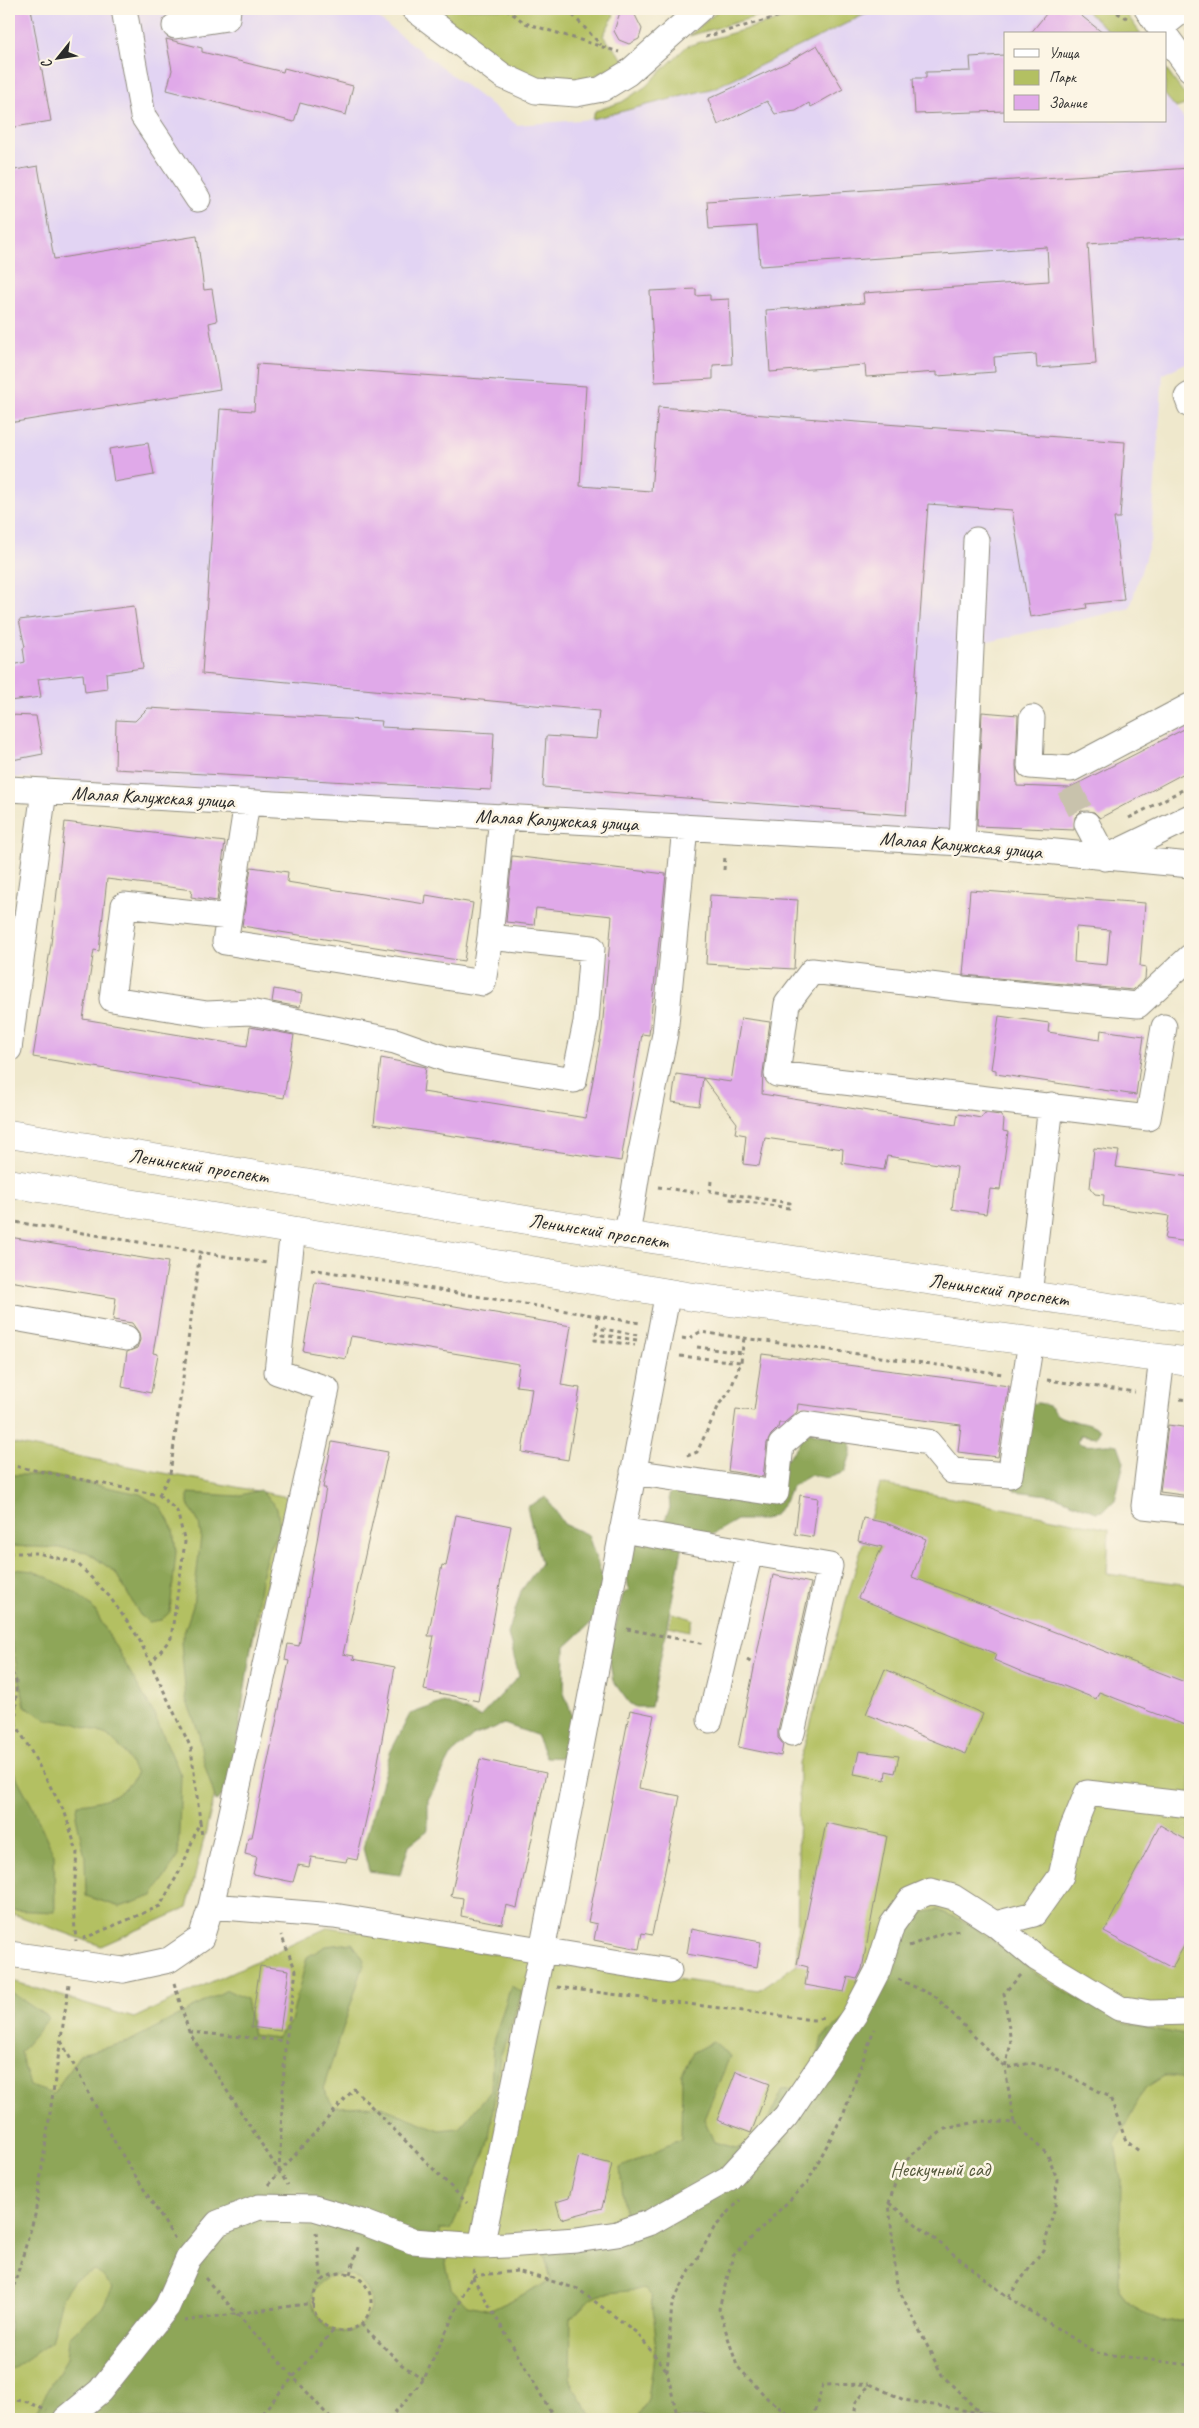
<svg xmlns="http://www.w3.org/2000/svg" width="1199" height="2428" font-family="Caveat,sans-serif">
  <rect width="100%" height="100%" fill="#fcf5e5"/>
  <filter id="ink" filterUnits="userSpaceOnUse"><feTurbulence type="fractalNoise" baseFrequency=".02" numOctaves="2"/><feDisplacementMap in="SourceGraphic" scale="10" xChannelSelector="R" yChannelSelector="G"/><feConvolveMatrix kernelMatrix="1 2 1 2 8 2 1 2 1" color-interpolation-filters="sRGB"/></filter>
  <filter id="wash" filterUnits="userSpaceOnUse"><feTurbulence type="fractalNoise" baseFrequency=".0096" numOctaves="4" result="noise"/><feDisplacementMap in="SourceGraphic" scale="20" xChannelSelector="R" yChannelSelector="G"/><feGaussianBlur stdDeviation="1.12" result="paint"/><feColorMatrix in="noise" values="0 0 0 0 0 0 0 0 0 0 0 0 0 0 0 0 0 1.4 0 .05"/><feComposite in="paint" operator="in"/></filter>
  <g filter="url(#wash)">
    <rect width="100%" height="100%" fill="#efe8cc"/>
    <path fill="#e2d4f3" d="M9 9H366L517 125 592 119 714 88 876 9H1084L1112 34H1005V121H1165V95L1190 126V361L1163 374 1151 538 1130 608 976 645 965 838 9 777Z"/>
    <path fill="#b3c062" stroke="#6f7646" d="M434 9H608L614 15 603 36 625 61 580 83 531 79 502 62Z
      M720 9H782L689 36Z
      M816 9H876L714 88 592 119 595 111 622 102 645 87 687 46Z
      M1084 9H1123L1141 34H1112Z
      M1165 68 1190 102V103L1176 108 1165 95Z
      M9 1443 288 1497 187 1908 101 1946 13 1914 9 1942Z
      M880 1484 1109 1529 1107 1574 1190 1585V2419H9V1980L134 2018 329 1927 551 1963 759 1990 797 1964 799 1764Z
      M672 1613 693 1619 689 1631 669 1626Z"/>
    <path fill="#8ea658" stroke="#5c6842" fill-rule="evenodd" d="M1038 1403C1054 1405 1051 1412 1061 1417 1075 1423 1087 1419 1100 1430L1097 1437 1081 1435 1077 1442C1090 1450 1103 1441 1118 1445L1124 1462 1115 1500 1104 1511 1096 1512 1056 1496 1015 1491 1008 1481 1028 1404Z
      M808 1432 851 1442V1453L845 1472 828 1478 811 1475 791 1487 785 1502 774 1515 765 1520H737L706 1538 683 1544 651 1707H635L629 1703 613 1681 609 1655 623 1594 629 1590 626 1571 630 1551 662 1526 670 1508 669 1495 673 1489 751 1494 792 1453Z
      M9 1475H48L140 1494 161 1507 173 1529 176 1552 170 1612 161 1620 149 1622 140 1615 115 1572 87 1552 62 1548 9 1546Z
      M260 1490 277 1508 280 1529 269 1548 262 1573 231 1782 226 1793 216 1801 202 1756 199 1733 186 1699 181 1642 193 1606 201 1536 199 1523 188 1504V1493L237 1496Z
      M546 1497 564 1524 588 1535 603 1579 593 1621 565 1647 564 1693 576 1726 567 1758 546 1757 536 1735 504 1724 473 1736 452 1754 428 1800V1830L409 1845 400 1875 369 1871 363 1848 390 1753 410 1714 444 1702 480 1717 519 1676 508 1634 521 1591 541 1563 527 1507Z
      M12 1569 34 1571 45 1576 76 1593 94 1609 154 1714 181 1776 178 1856 153 1896 120 1907 86 1896 85 1857 76 1816 78 1804C101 1802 125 1796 136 1774L124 1751 107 1735 74 1723 46 1719 25 1706 9 1629V1572Z
      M9 1763 32 1806 54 1855 55 1912 9 1910Z
      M938 1910 970 1924 1046 1981 1127 2024 1190 2036V2083L1176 2076H1164L1145 2088 1115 2144 1121 2181 1119 2291 1125 2301 1161 2322 1190 2319V2419H636L648 2399 656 2342 652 2297 646 2289 600 2294 590 2299 571 2319 570 2376 573 2387 594 2419H12L34 2414 67 2359 69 2338 102 2308 113 2287 95 2270 74 2280 62 2298 51 2342 14 2368 9 2369V1991L49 2018 20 2052 30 2086 53 2094 80 2054 128 2042 227 1990 246 1999 253 2035 276 2038 291 2021 307 1957 326 1946 352 1943 365 1961 323 2089 334 2107 379 2106 439 2130 459 2128 491 2091 493 2042 511 1986 522 1992 500 2057 488 2146 451 2229H439L451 2288 467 2305 491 2310 551 2281 541 2239 607 2231 625 2214 620 2168 681 2139 682 2073 693 2052 713 2042 730 2056 704 2119 714 2142 736 2148 757 2143 783 2089 805 2088 813 2080 822 2037 857 2010 889 1934 915 1914ZM340 2273C361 2276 379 2295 367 2316 340 2364 276 2289 340 2273Z"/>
    <g id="blocks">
      <path fill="#e0a9e9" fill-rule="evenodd" d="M9 9H31L51 121 9 128Z
        M621 9H632L642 29 639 39 629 44 619 40 614 31Z
        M1050 9H1073L1104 34H1030Z
        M166 39 202 48V52L283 72 284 68 353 86 346 115 300 103 294 122 167 90 172 70Z
        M817 45 843 89 811 107 809 103 796 111 775 114 767 101 718 125 708 99 786 63Z
        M1005 55V111L915 114 913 78H926V72L971 71 970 57Z
        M38 166 54 259 197 236 204 290 212 289 217 321 209 323 220 389 9 423V171Z
        M1190 168V237L1088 244 1096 364 1037 368 1036 354 994 357 995 372 937 376V372L866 377 865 365 770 372 766 310 864 303 863 293 1049 281 1047 247 760 266 757 226 709 229 707 201Z
        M696 289V296L710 295V300L729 299 732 364 713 365V379L655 382 650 291Z
        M257 364 586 386 580 486 651 491 658 407 1125 442 1120 518H1114L1124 600 1086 604 1087 608 1030 617 1012 510 928 504 906 815 543 787 546 736 596 739 599 711 202 674 220 409 254 411Z
        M148 443 154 475 114 482 109 449Z
        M134 606 143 668 106 673 107 689 85 692 83 674 38 679 41 697 9 701V666L25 662 23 648 25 647 19 620Z
        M148 708 382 721 381 727 494 733 491 790 115 769 116 720 135 721Z
        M982 712 1018 715 1016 765 1017 786 1069 788 1190 726V770L1100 818 1094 812 1081 811 1075 817 1074 830 977 826Z
        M9 715 36 716 43 754 12 760 9 745Z
        M65 822 225 842 217 901 191 897 192 890 107 879 99 951 94 950 83 1019 247 1046 250 1027 294 1035 284 1098 33 1057 51 944Z
        M512 856 666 874 649 1035 642 1034 621 1161 374 1124 381 1058 426 1067 423 1092 586 1118 602 1030 612 916 536 908 534 925 506 922Z
        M251 867 288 872 287 882 425 904 426 895 473 903 464 961 242 926Z
        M970 890 1145 903 1140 966 1146 967 1145 979 1133 990 963 975ZM1076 927 1110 930 1107 965 1074 962Z
        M710 895 798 900 794 969 706 964Z
        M274 989 302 994 300 1007 272 1002Z
        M999 1016 1049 1023 1048 1032 1100 1040 1101 1030 1144 1036 1136 1095 996 1074V1070L991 1069Z
        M741 1018 770 1022 763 1072 762 1094 956 1125 958 1114 981 1118 985 1113 1000 1115 1004 1120 1003 1131 1008 1132 1000 1190 990 1189 986 1214 952 1209 957 1167 887 1156 884 1170 842 1163 843 1149 765 1138 759 1166 743 1164 746 1135 735 1133 737 1123 703 1078 731 1082Z
        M676 1074 703 1078 699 1106 672 1102Z
        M1094 1148 1119 1151 1116 1167 1190 1177V1242L1165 1239 1169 1216 1103 1206 1104 1195 1095 1194 1090 1188Z
        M9 1237 168 1262 153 1353 158 1354 151 1393 122 1387 127 1352 137 1348 140 1340 139 1333 132 1323 113 1320 116 1298 9 1281Z
        M315 1282 571 1326 561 1385 580 1388 568 1460 522 1452 532 1388 516 1386 519 1364 351 1336 346 1359 303 1351Z
        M762 1354 1009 1386 998 1457 958 1452 961 1425 798 1404 797 1412 784 1423H779L778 1428 771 1435 767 1443 763 1477 728 1471 736 1409 754 1411Z
        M1168 1425 1190 1428V1496L1160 1492Z
        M332 1442 388 1452 343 1654 354 1656 353 1659 395 1667 374 1784 357 1860 347 1858 346 1862 311 1857 309 1867 298 1865 293 1882 253 1874 257 1857 245 1854 248 1837H252L289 1661 285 1660 288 1644 299 1646 326 1488H323Z
        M800 1495 818 1498 813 1537 795 1534Z
        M456 1515 511 1526 478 1701 424 1690 434 1636H428L442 1565 446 1566Z
        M863 1518 886 1523 926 1539 912 1577 1190 1684V1727L1099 1692 1096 1699 1059 1684 1027 1674 994 1660 996 1654 858 1598 882 1547 858 1541Z
        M773 1575 811 1583 778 1730V1738L783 1744 781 1756 738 1747Z
        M885 1669 983 1714 966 1754 866 1714Z
        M630 1710 654 1715 639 1788 680 1796 652 1935 642 1933 639 1949 594 1940 597 1924 588 1922Z
        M859 1751 899 1756 895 1773 886 1771 885 1780 854 1774Z
        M480 1759 546 1773 517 1908 506 1905 502 1924 461 1916 463 1898 451 1896Z
        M826 1823 887 1836 862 1969 857 1979 848 1977 844 1992 805 1985 808 1967 797 1964Z
        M1160 1825 1190 1842V1935L1172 1968 1104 1932Z
        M691 1929 761 1942 757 1967 687 1954Z
        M260 1966 289 1970 280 2031 251 2027Z
        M736 2071 770 2084 751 2133 717 2120Z
        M579 2156 612 2164 602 2208 561 2219 556 2202 569 2198Z"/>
    </g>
  </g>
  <g filter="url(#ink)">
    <use href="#blocks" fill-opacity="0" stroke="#8d8a7c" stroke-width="1"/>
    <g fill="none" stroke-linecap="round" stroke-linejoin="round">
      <path stroke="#c8c2ac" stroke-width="25" stroke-dasharray="25 12" stroke-linecap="butt" d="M1069 788 1087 824"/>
      <defs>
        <path id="minor" d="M124 9 143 116 198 199
          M414 9 503 76 536 91 576 94 602 89 628 73 700 9
          M1147 9 1164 34
          M175 26 227 18 228 9
          M1160 28 1184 9
          M1165 35 1190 69
          M1190 395 1187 397 1190 405
          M1032 718 1030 766 1071 769 1190 706
          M9 789 962 843 1190 865
          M247 802 229 917 124 905 112 999 207 1014 250 1012 395 1041 446 1059 574 1080 586 1022 592 948 490 937 502 816
          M1087 824 1105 858
          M962 843 976 540
          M1105 858 1190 817
          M229 917 225 942 483 983 490 937
          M1164 1027 1148 1118 777 1074 787 1004 812 971 963 989 1138 1005 1190 957
          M9 1049 44 791
          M627 1235 638 1167 665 1034 685 827
          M1029 1295 1051 1105
          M9 1317 126 1338
          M1162 1358 1144 1506 1190 1511
          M633 1472 776 1493 781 1445 805 1424 928 1442 952 1471 1010 1475 1031 1341
          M622 1530 830 1566 792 1733
          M710 1720 750 1552
          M211 1906 327 1389 277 1372 293 1230
          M995 1924 1034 1914 1061 1876 1071 1832 1087 1793 1190 1805
          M123 1970 169 1960 201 1938 211 1906 334 1916 669 1971
          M481 2246 542 1951 668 1292
          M66 2419 100 2391 167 2307 188 2259 218 2223 259 2207 314 2208 365 2223 412 2241 481 2246 506 2245 576 2240 617 2234 651 2222 729 2178 786 2116 855 2014 878 1970 892 1925 910 1900 931 1891 953 1897 995 1924 1036 1958 1119 2008 1150 2013 1190 2012"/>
        <path id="major" d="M9 1134 551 1224 1190 1319
          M9 1183 693 1297 1190 1362"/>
      </defs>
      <use href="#minor" stroke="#8d8a7c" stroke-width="27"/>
      <use href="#major" stroke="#8d8a7c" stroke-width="29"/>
      <path stroke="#8d8a7c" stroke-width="3" stroke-dasharray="4 4" stroke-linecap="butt" d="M506 9 525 23 619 52
        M567 9 601 45
        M1110 9 1127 18
        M705 37 805 9
        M1129 818 1190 786
        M724 870 725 856
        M711 1181 710 1191 790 1203 789 1208 729 1199
        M658 1187 699 1193
        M9 1221 267 1263
        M311 1269 640 1323
        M599 1315 595 1340 635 1345
        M682 1338 688 1339 700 1332 1003 1374
        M637 1340 602 1335 603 1329 638 1335
        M697 1347 742 1353 744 1338
        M680 1356 741 1362
        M1047 1380 1135 1392
        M1180 1399 1190 1400
        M687 1456 697 1452 720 1403 729 1393 741 1362 742 1353
        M9 1465 159 1495 177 1511 185 1542 171 1638 151 1663
        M159 1495 170 1474 200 1252
        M9 1553H38L77 1563 109 1596 138 1637 191 1748 200 1821 183 1865 160 1906 80 1940
        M627 1629 705 1644
        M747 1660 754 1664
        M9 1665 16 1681V1723
        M9 1717 16 1724 65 1813 77 1852 73 1907 76 1941
        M200 1822 202 1836
        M909 1946 943 1933 960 1930
        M1021 1975 1004 1993 1011 2043 1005 2068 1031 2063 1058 2070 1110 2097 1126 2141 1139 2151
        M898 1979 936 1997 1005 2068 1014 2123 981 2121 945 2129 918 2149 900 2167 889 2203 897 2286 942 2375 980 2413
        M174 1983 189 2032 288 2185
        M557 1987 813 2020 824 2018
        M189 2032 286 2041
        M61 2041 118 2148 175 2239
        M279 2172 285 2048 296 1971 281 1935
        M268 2185 354 2089 467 2203
        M889 2203 1008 2297 1096 2353 1190 2365
        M316 2232 322 2281
        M474 2269 472 2276 555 2419
        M313 2302a29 29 0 1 1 58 0a29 29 0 1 1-58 0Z
        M350 2274 359 2244
        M205 2278 331 2419
        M1008 2297 1043 2250 1055 2207 1057 2179 1048 2155 1014 2123
        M9 2302 35 2215 69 1984
        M184 2321 313 2303
        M361 2324 402 2365 424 2379
        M9 2399 28 2402 47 2411
        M257 2419 333 2331
        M389 2419 424 2379 472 2276 517 2271 578 2289 637 2333 667 2371
        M678 2419 667 2372 672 2303 714 2228 740 2200
        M794 2419 768 2399 737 2366 719 2309 733 2256 807 2183 844 2113 874 2029
        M812 2419 823 2385 869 2384
        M854 2419 856 2402 870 2384 904 2400 980 2413 994 2419"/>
      <use href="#minor" stroke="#fff" stroke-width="25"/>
      <use href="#major" stroke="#fff" stroke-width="28"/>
      <defs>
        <path id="minor-bridge" d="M9 1954 123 1970"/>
      </defs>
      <use href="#minor-bridge" stroke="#8d8a7c" stroke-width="27" stroke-linecap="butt"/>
      <use href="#minor-bridge" stroke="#fff" stroke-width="25"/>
    </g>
  </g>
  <g text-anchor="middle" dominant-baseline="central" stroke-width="5" stroke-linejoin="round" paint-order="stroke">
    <g font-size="20" fill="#2b2b2b" stroke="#fcf5e5">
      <text transform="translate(153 797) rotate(3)">Малая Калужская улица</text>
      <text transform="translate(557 820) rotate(3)">Малая Калужская улица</text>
      <text transform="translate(961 845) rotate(5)">Малая Калужская улица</text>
      <text transform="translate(199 1166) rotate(9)">Ленинский проспект</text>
      <text transform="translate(599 1231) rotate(9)">Ленинский проспект</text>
      <text transform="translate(999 1290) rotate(8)">Ленинский проспект</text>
    </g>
    <g font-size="20" fill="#54583c" stroke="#fcf5e5">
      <text x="940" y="2169">Нескучный сад</text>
    </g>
  </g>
  <rect width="1199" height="2428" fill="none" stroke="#fcf5e5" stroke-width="30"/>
  <rect x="1004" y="32" width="162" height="90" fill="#fcf5e5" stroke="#a8a49b"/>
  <rect x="1014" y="49" width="25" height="8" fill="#ffffff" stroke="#a8a49b"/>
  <text x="1049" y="58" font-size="15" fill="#2b2b2b">Улица</text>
  <rect x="1014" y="70" width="25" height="15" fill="#b3c062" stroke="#a8a49b"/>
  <text x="1049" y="82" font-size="15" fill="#2b2b2b">Парк</text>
  <rect x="1014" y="95" width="25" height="15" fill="#e0a9e9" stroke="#a8a49b"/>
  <text x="1049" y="108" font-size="15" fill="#2b2b2b">Здание</text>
  <g transform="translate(58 58) rotate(240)" stroke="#fcf5e5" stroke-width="4" paint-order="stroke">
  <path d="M0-4L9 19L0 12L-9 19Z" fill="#2b2b2b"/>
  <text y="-8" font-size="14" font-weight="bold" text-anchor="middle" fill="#2b2b2b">С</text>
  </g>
</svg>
